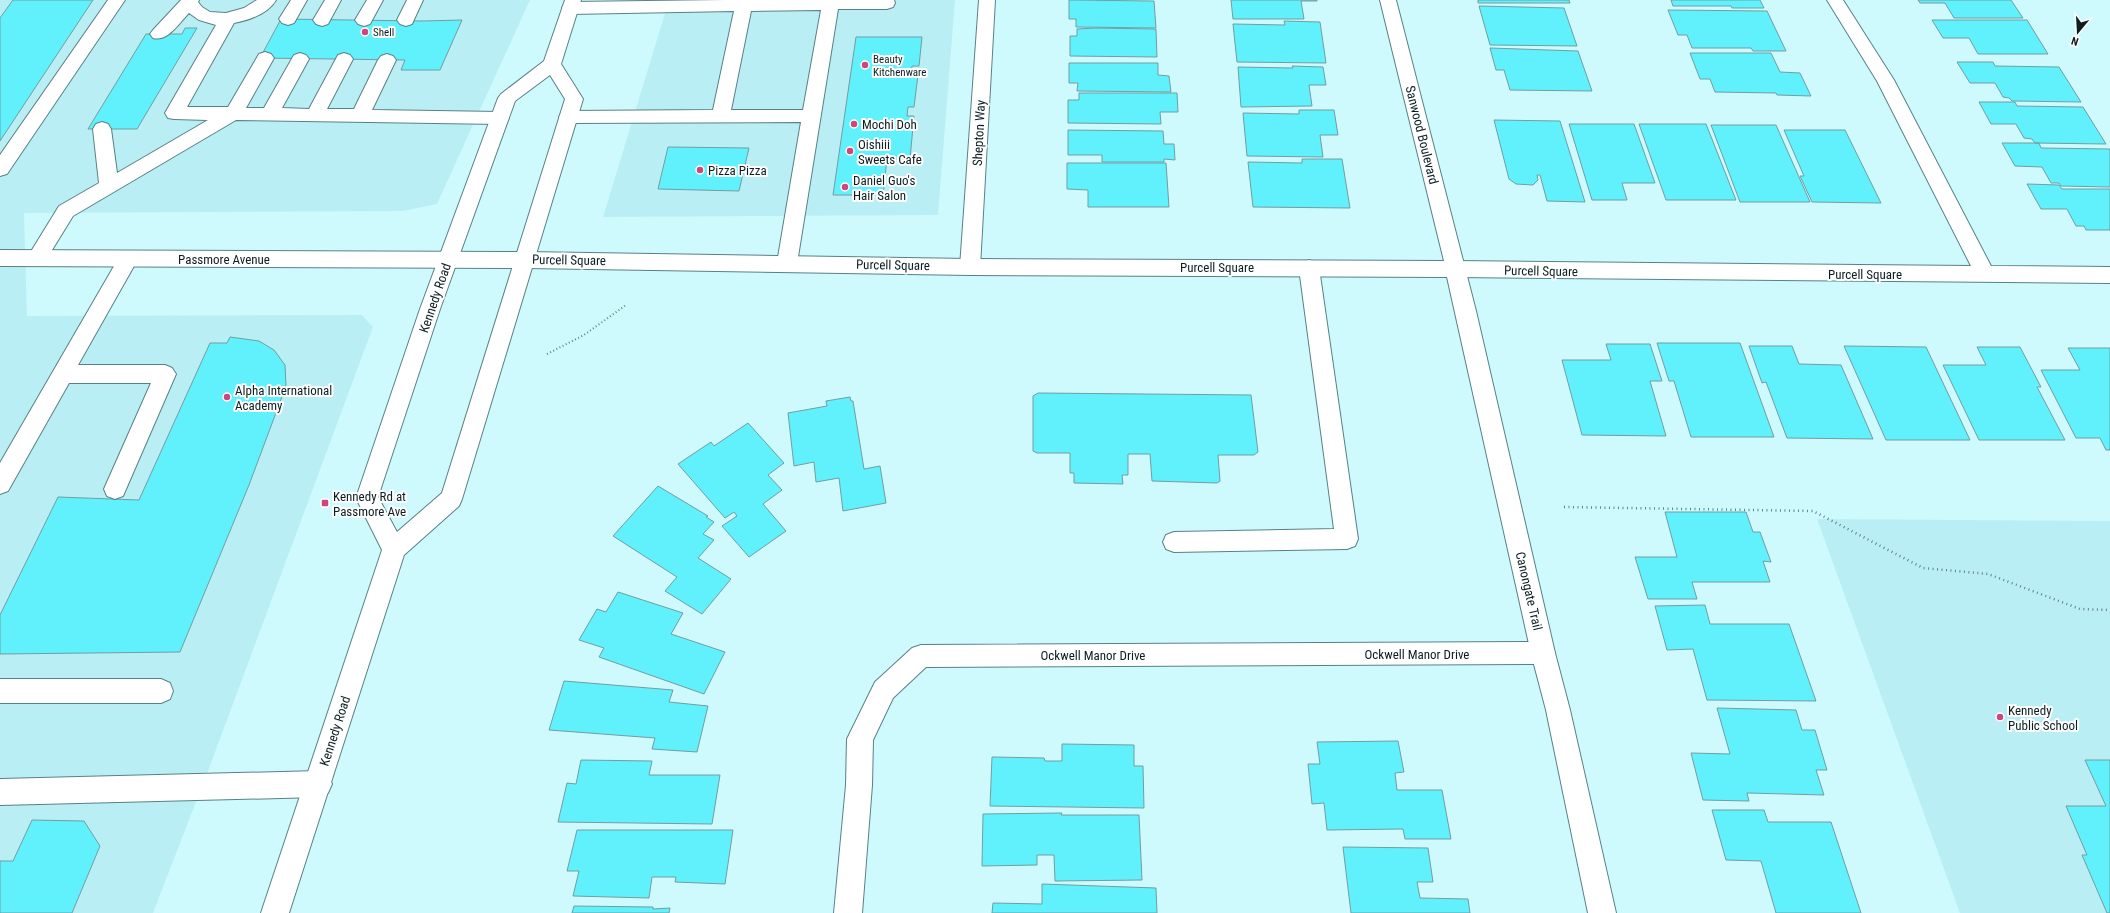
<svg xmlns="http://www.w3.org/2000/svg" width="2110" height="913" font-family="'Roboto Condensed',sans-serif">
  <rect width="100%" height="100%" fill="#cefafe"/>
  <path fill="#b9eff4" d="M0 0H530L437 204 403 211 24 213 27 316 362 315 373 327 211 763 153 913H0Z
    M669 0H955L938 215 603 217Z
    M1817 519 2110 521V913H1960Z"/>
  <path fill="#60f1fd" stroke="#739da1" d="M13 0H93L0 141V18Z
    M1069 0 1154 1 1156 28 1076 27V19H1069Z
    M1231 0H1317V1H1301L1304 19H1233Z
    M1478 0H1569L1570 3H1478Z
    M1671 0H1760L1764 8H1732L1731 6H1673Z
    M1918 0H2011L2023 18H1954L1945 3H1920Z
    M1479 6 1564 8 1577 46 1490 45Z
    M1668 10 1767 11 1786 51H1753L1751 48H1692L1687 35H1678Z
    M281 19 422 21 462 20 440 70H401L405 60 260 58Z
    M1932 20H2027L2048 54H1978L1969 38H1943Z
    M1284 21 1320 22 1326 63 1237 62 1233 24 1285 25Z
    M185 28H197L137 129H88L146 34H182Z
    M1096 28 1156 29 1157 57 1070 56V36H1077V29Z
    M856 37H922L919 66H912L911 74 918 75 914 107H908L907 116H914L910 159H887L883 195H833Z
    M1490 48 1578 51 1592 91 1510 90 1504 70H1496Z
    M1690 53H1771L1780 72 1800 73 1811 96 1777 95 1776 93 1715 92 1710 79H1700Z
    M1957 62H1993L1995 66 2059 67 2081 102 2012 101 2009 98 2003 97 1995 83H1970Z
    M1069 63H1158V75L1169 76 1171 92 1077 91 1078 83H1069Z
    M1292 66 1323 67 1326 85H1309L1312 106 1241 107 1238 67 1293 68Z
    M1079 93H1177L1178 112H1160L1161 124 1068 123V100H1079Z
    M1979 102H2015L2017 106 2083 107 2106 144 2035 143 2032 139 2024 138 2016 124H1991Z
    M1299 110H1334L1338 135H1320L1323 157 1247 156 1243 113 1299 114Z
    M1494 120 1560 121 1585 202 1547 201 1540 175H1537L1538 180 1533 185 1516 184 1509 179Z
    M1569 124H1634L1655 183H1622L1627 200H1592Z
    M1639 124H1706L1736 200H1666Z
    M1711 125H1776L1810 202H1740Z
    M1068 130 1163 131 1164 144H1174L1175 160 1164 159V162H1102V155H1068Z
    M1784 130H1845L1881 203 1812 202 1800 176H1804Z
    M2002 143H2039L2041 148 2110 149V187L2061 186 2059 183H2051L2042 167 2015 166Z
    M668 147 749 148 739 191 658 189Z
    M1302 159H1342L1350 208 1253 207 1248 162 1302 163Z
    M1067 163H1166L1169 207H1088V190L1067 189Z
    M2027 184 2059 185 2062 189H2110V230H2086L2084 226H2076L2067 209H2041Z
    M230 337 259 341 274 350 285 365 286 386 249 485 180 652 0 654V615L58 497 139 500 210 343H227Z
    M1657 343H1740L1774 437H1691L1674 381H1669Z
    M1606 344H1650L1662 381H1650L1666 436 1582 435 1562 360H1611Z
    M1749 346H1792L1799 364 1841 365 1873 439 1787 438 1766 382 1762 383Z
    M1844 346 1926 347 1970 440H1886Z
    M1977 347H2020L2041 387H2037L2065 440H1979L1943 365H1986Z
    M2068 348H2110V450H2106L2100 438H2076L2041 370H2080Z
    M1038 393 1251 395 1258 452 1254 455H1218L1220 481 1217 483 1152 481 1150 454H1128V475H1122L1123 484 1074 483V473H1070V453H1037L1033 451V396Z
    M850 397 851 401H853L864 469 880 466 886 503 843 511 839 478 816 482 814 462 794 466 788 413 827 406 826 401Z
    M748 423 784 463 768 475 782 490 763 504 786 531 749 557 722 526 737 516 734 512 725 518 678 464 711 442 714 446Z
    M658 486 708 516 706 517 714 522 703 534 714 540 698 558 731 579 702 614 665 591 677 577 613 536Z
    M1665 512H1746L1753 532H1760L1771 562 1763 561 1770 582H1692L1697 599H1648L1635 557H1677Z
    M618 592 683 613 671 634 725 652 704 694 599 657 604 648 579 640 597 609 606 612Z
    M1705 605 1710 624H1789L1816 701 1707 700 1693 649 1667 650 1655 606Z
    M564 681 673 690 669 702 708 706 697 752 652 749 655 738 549 730Z
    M1717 708 1796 710 1802 730H1815L1827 770H1816L1824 795 1747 793 1749 801 1703 800 1691 753 1730 754Z
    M1398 741 1404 772 1395 773 1397 790H1442L1451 839H1405L1403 829 1327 830 1324 803 1312 804 1308 764H1320L1317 742Z
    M1062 744 1134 745V766H1143L1144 808 990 806 992 757 1044 758 1045 761H1062Z
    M581 760 652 761 649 775H720L712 824 558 822 567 783 576 784Z
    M2085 760H2110V913H2107L2082 855H2087L2066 806H2106Z
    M1712 810H1764L1768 822H1831L1861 913H1776L1761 861 1726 860Z
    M1062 813 1061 815H1139L1142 880 1055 881 1054 855H1037V865L982 866 983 814Z
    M32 820 84 821 100 846 72 913H0V861H13Z
    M577 830H733L725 884 675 882 676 877H652L649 898 573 896 579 871H567Z
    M1343 847 1428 848 1433 882H1417L1420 898 1468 899 1470 913H1351Z
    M1042 884 1156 888 1157 913H992L993 903 1042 904Z
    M574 906 653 907V909L670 908 669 913H572Z"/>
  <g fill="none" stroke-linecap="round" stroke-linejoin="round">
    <defs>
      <path id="service" d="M108 0H125L7 174 0 176V155Z
        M181 0H199L198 2 202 7 210 12 226 13 244 8 257 0H276C268 14 249 20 234 23L187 107H228L259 54 265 52 271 54 274 58 246 108H264L294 55 300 53 306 55 309 59 282 108 309 109 338 55 344 53 350 55 353 59 327 109H354L378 60 381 56 387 54 393 56 396 60 372 110 500 112 506 113 509 118 506 123 500 124 236 120 73 216 44 263 37 266 30 263 27 258 59 206 99 183 93 129 96 124 102 122 108 124 111 129 117 173 208 120 174 119 168 118 165 113 216 25 199 20 189 13C179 23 168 42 153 38L150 34 153 30Z
        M291 0H307L294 23 288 25 282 23 279 19Z
        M325 0H341L328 24 322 26 316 24 313 20Z
        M367 0H383L370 24 364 26 358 24 355 20Z
        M407 0H423L412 24 406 26 400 24 397 20Z
        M725 0H894L895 3 893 7 887 9H838L797 263 794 268 787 271 780 268 777 263 801 122 568 123 562 122 559 117 562 112 568 111 713 110 734 11 570 14 564 12 562 8 564 4 570 2ZM821 10 803 110H731L751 11Z
        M128 251 135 254 138 259 78 365H165L172 368 176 374 123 496 115 499 107 496 104 489 151 383H69L8 491 0 494V463L121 254Z
        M1309 260 1316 263 1319 268 1358 539 1355 546 1347 549 1174 552 1166 549 1163 542 1166 535 1174 532 1334 529 1299 268 1302 263Z
        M0 679H161L170 683 173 691 170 699 161 703H0Z
        M319 771 328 775 332 784 328 793 319 797 0 805V779Z"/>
      <path id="minor" d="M979 0H995L980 267 977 272 970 275 963 272 960 267Z
        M1827 0H1843L1894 80 1991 266 2110 267V283L1455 277 1448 274 1445 269 1448 264 1455 261 1971 266 1877 81Z
        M1543 642 1552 645 1555 653 1552 661 1543 664 926 667 893 698 873 740 872 785 862 913H834L846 785 847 739 875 682 912 648 921 645Z"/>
      <path id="tertiary" d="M1380 0H1396L1476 311 1555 653 1570 710 1616 913H1588L1546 710 1531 653 1447 277 970 275 526 268 0 266V250L526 252 970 259 1444 261Z"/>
      <path id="secondary" d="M565 0H581L561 64 583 99 462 499 459 506 404 555 289 913H261L382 550 356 498 420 309 498 98 501 94 544 61ZM550 75 565 99 442 493 397 532 378 497 440 309 515 101Z"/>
    </defs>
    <use href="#service" stroke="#588185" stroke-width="2"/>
    <use href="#minor" stroke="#588185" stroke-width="2"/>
    <use href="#tertiary" stroke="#588185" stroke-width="2"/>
    <use href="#secondary" stroke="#588185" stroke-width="2"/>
    <path stroke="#658285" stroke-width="2" stroke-dasharray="1 2.5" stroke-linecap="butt" d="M547 354 584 335 626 305"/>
    <path stroke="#658285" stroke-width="2.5" stroke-dasharray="1 3.5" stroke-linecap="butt" d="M1564 507 1813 511 1923 568 1988 574 2080 609 2110 610"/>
    <use href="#service" fill="#fff" fill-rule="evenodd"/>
    <use href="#minor" fill="#fff" fill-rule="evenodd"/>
    <use href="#tertiary" fill="#fff" fill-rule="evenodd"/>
    <use href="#secondary" fill="#fff" fill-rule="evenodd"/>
  </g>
  <g fill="#ce4580" stroke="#fefefe" stroke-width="1.5">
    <circle cx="365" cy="32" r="4"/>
    <circle cx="865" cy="65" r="4"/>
    <circle cx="854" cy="124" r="4"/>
    <circle cx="850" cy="151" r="4"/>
    <circle cx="700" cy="170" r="4"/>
    <circle cx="845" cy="187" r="4"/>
    <circle cx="227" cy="397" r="4"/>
    <rect x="321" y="499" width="8" height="8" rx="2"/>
    <circle cx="2000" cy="717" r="4"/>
  </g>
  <g text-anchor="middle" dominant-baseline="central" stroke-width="4" stroke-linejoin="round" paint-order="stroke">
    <g font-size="11" fill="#0d1e20" stroke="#fefefe" text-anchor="start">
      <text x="373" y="32">Shell</text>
      <text x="873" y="59">Beauty<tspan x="873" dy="13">Kitchenware</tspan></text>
    </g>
    <g font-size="13" fill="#0d1e20" stroke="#fefefe" text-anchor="start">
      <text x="862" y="124">Mochi Doh</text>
      <text x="858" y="144">Oishiii<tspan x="858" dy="15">Sweets Cafe</tspan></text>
      <text x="708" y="170">Pizza Pizza</text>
      <text x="853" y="180">Daniel Guo's<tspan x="853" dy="15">Hair Salon</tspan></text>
      <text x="235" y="390">Alpha International<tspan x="235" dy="15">Academy</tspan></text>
      <text x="333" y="496">Kennedy Rd at<tspan x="333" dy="15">Passmore Ave</tspan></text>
      <text x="2008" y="710">Kennedy<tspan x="2008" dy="15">Public School</tspan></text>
    </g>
    <g font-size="13" fill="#0d1e20" stroke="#fefefe">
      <text transform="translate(979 133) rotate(-87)">Shepton Way</text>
      <text transform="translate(1422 135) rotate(76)">Sanwood Boulevard</text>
      <text x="224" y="259">Passmore Avenue</text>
      <text transform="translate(569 260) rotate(1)">Purcell Square</text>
      <text transform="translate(893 265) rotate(1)">Purcell Square</text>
      <text x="1217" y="267">Purcell Square</text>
      <text transform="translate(1541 271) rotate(1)">Purcell Square</text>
      <text x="1865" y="274">Purcell Square</text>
      <text transform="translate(435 298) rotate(-71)">Kennedy Road</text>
      <text transform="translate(1529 591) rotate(77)">Canongate Trail</text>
      <text x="1417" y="654">Ockwell Manor Drive</text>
      <text x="1093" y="655">Ockwell Manor Drive</text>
      <text transform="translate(335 731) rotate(-72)">Kennedy Road</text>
    </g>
  </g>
  <g transform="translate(2078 32) rotate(198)" stroke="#fefefe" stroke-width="3" paint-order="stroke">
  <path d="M0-3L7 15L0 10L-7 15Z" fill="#0d1e20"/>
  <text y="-6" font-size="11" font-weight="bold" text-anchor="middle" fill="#0d1e20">N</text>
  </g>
</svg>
